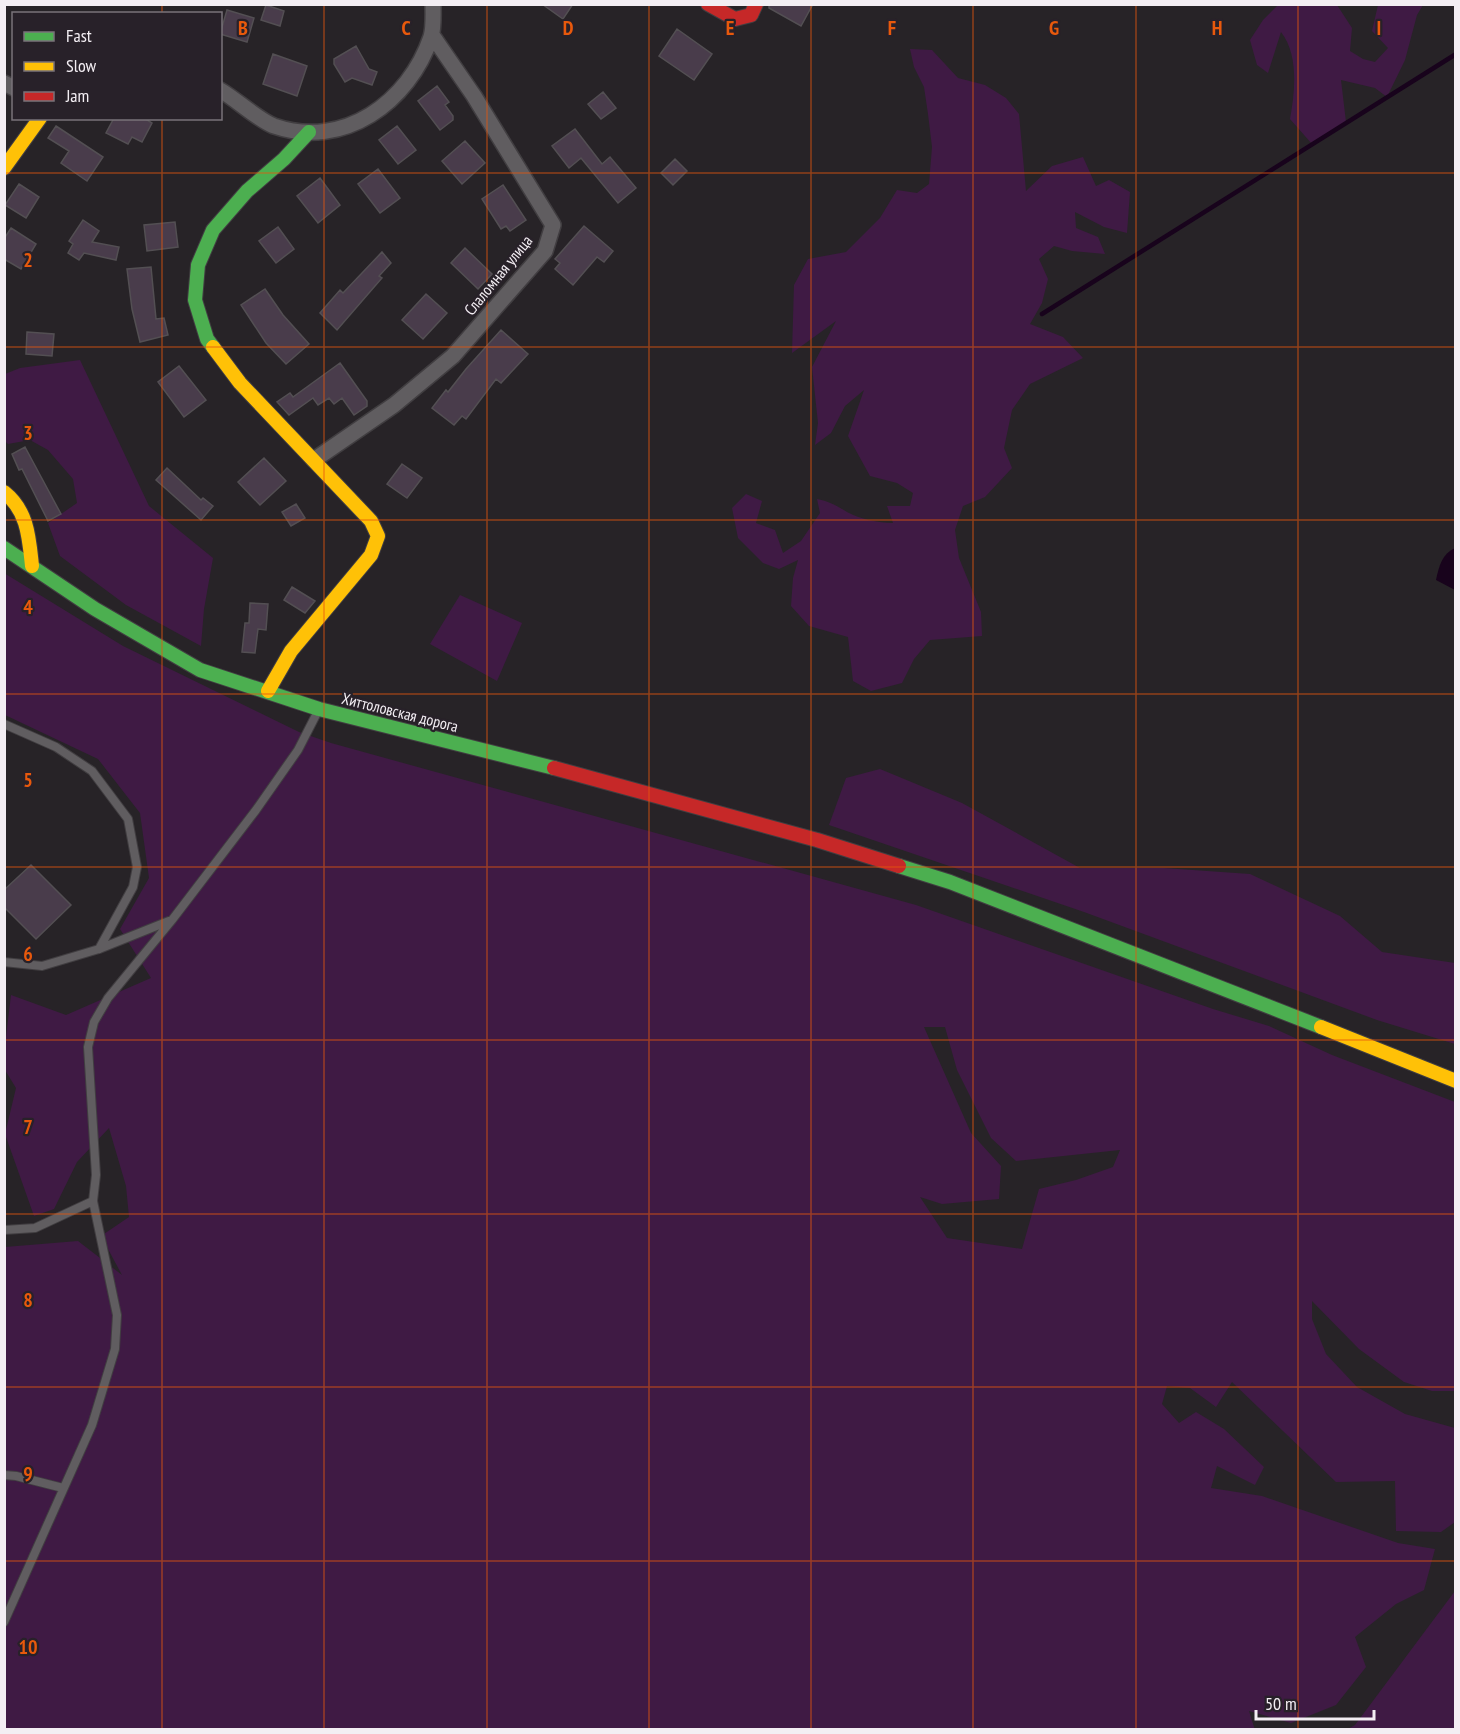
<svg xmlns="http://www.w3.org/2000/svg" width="1460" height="1734" font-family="'PT Sans Narrow',sans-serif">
  <rect width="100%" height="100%" fill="#272327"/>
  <path fill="#3f1a44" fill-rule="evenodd" d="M1278 5H1337L1352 28 1350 51 1363 59 1375 62 1388 48 1372 31 1378 5H1423L1417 15 1405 60 1387 97 1375 88 1341 80 1346 122 1312 144 1290 119C1295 92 1299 55 1281 32L1268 73 1257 65 1250 40 1263 20Z
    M910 49 932 50 958 78 985 85 1006 98 1019 114 1026 191 1052 166 1083 157 1096 186 1109 180 1130 192 1127 233 1104 227 1075 212 1076 228 1098 237 1105 254 1072 251 1054 246 1039 259 1048 279 1042 303 1030 324 1063 337 1083 358 1030 384 1012 410 1004 448 1012 468 985 497 963 506 955 530 959 558 981 612 982 636 930 640 914 659 902 683 871 691 853 681 848 637 809 626 791 606 793 578 798 560 779 569 763 563 738 538 732 508 746 494 762 501 756 523 775 530 783 553 801 541 820 513 817 499C831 502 835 505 847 512 860 519 878 523 893 523L887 506H910L913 493 897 483 870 476 848 436 864 390 845 406 831 433 815 445 818 423 812 367 836 321 792 353 794 285 808 259 846 252 880 218 897 190 917 193 929 184 932 147 928 114 924 87 914 67Z
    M80 360 149 506 213 558 204 609 201 646 126 605 60 556 48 523 77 503 73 479 48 450 30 440 8 444 5 441V374L20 368Z
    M4 573 123 646 299 732 331 743 916 905 1213 1009 1269 1026 1332 1055 1455 1102V1391H1432L1404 1382 1359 1349 1312 1301V1319L1326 1354 1357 1387 1405 1414 1455 1428V1522L1441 1532 1396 1531 1395 1481 1336 1482 1232 1382 1216 1407 1190 1388 1167 1386 1162 1404 1179 1423 1196 1412 1224 1429 1264 1467 1255 1485 1217 1466 1211 1488 1262 1496 1398 1543 1435 1549 1424 1590 1396 1604 1355 1637 1366 1667 1336 1705 1291 1723 1249 1711 1255 1730 5 1729V1247L78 1241 122 1275 101 1236 129 1217 126 1186 109 1128 77 1162 54 1209 34 1216 5 1134 16 1088 5 1070V1045L11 995 66 1015 151 978 120 929 149 878 140 813 98 759 5 715ZM924 1027H945L957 1070 991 1138 1016 1161 1120 1150 1113 1167 1076 1180 1039 1189 1022 1249 947 1238 920 1197 942 1204 999 1199 1001 1166 971 1133Z
    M460 595 522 623 497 681 430 644Z
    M880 769 962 803 1080 868H1164L1250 874 1340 916 1382 952 1455 963V1044L1377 1020 1084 912 829 825 846 778Z
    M1455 1591V1729H1348L1355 1725Z"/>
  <path fill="#18031c" d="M1455 548V590L1436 580C1439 566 1442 554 1455 548Z"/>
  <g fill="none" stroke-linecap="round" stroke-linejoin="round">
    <path stroke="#18031c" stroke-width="4.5" d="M1042 314 1456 54"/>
  </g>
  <path fill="#493c4b" stroke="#534f53" stroke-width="1.5" d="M542 4H573L563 19Z
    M769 4H813L801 26 769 8Z
    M266 5 284 11 280 26 261 20Z
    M227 10 254 18 247 42 220 34Z
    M677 29 712 54 694 80 659 56Z
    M356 46 369 69 377 72 372 85 352 78 345 82 334 64V59Z
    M273 54 307 66 297 96 263 84Z
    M437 86 449 102 445 105 453 116V120L440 130 418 101Z
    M603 92 616 108 601 119 588 104Z
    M114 118H144L152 123 142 142 132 137 128 144 106 133Z
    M56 126 103 157 87 181 61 163 69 151 48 138Z
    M397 126 416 150 398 164 379 140Z
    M575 129 602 164 610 157 636 188 618 203 581 158 569 168 552 146Z
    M465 141 485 163 462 184 442 161Z
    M675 159 687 171 673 185 661 173Z
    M378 169 400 198 380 213 358 184Z
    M320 178 340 205 318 223 297 196Z
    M19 184 39 197 26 218 5 205Z
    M503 185 526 220 510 231 506 226 501 229 482 199Z
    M83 220 99 231 92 242 119 247 116 260 84 253 79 260 68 253 73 244 69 241Z
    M175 222 178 247 147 251 144 225Z
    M584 226 613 251 604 262 597 257 573 285 555 269 560 263 555 259Z
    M278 227 294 249 276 263 259 241Z
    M11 228 36 244 21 269 4 259V239Z
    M465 248 492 274 478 289 451 263Z
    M382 252 391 263 379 276 382 278 337 330 320 313 340 290 343 293Z
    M151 267 156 319 164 318 168 335 140 342 132 309 127 269Z
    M265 289 283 315 309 344 286 364 266 343 241 305Z
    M426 294 447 313 423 339 402 320Z
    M501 330 528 354 501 383 496 379 466 419 462 416 454 425 432 408 446 390 448 392 466 369Z
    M27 332 54 334 52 356 26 354Z
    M340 363 367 401V406L354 415 342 398 334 404 329 398 318 405 313 398 289 415 277 402 290 393 293 397Z
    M179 366 206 400 184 417 158 382Z
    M25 447 61 514 48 521 22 469 19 470 12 454Z
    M264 458 286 481 260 505 238 482Z
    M402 464 422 478 407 498 387 484Z
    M167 468 201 500 203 498 213 506 201 520 156 480Z
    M296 504 305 518 291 526 282 512Z
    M292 587 315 601 305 613 284 600Z
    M250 603 268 604 266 630 258 629 255 653 242 652 245 623H249Z
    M31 865 71 905 36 939 4 907V890Z"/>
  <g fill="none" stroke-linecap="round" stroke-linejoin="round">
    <defs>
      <path id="lane" d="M4 724 56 747 92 771 128 819 137 867 133 887 99 949
        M4 962 42 966 99 949 169 921
        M4 1230 35 1228 93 1201
        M4 1475 16 1476 63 1488
        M4 1622 92 1425 115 1349 117 1315 93 1201 96 1175 88 1047 94 1022 108 998 172 920 256 810 298 750 318 711"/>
      <path id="street" d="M4 83 14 88
        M220 90C236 99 258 120 274 126 344 150 409 102 431 37 434 27 433 14 433 4
        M314 460 394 405 453 356 545 251 553 225 474 96 432 35"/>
      <path id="fast" d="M213 347 207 339 195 300 198 265 213 230 247 191 284 159 309 132
        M4 548 95 609 200 670 319 709 554 768
        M899 866 950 882 1321 1027"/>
      <path id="slow" d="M4 168 40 118
        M213 347 240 383 371 521 378 536 371 555 291 651 268 691
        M4 492C28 511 29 538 32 566
        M1321 1027 1456 1081"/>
      <path id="jam" d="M708 4 735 19 751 15 756 4
        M554 768 817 840 899 866"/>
    </defs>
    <use href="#lane" stroke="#413e41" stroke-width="10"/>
    <use href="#street" stroke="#413e41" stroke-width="18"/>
    <use href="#fast" stroke="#413e41" stroke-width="16"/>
    <use href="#slow" stroke="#413e41" stroke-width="16"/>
    <use href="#jam" stroke="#413e41" stroke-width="16"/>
    <use href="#lane" stroke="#605d60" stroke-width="8"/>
    <use href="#street" stroke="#605d60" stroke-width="15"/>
    <use href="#fast" stroke="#4caf50" stroke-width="14"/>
    <use href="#slow" stroke="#ffc107" stroke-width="14"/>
    <use href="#jam" stroke="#c62828" stroke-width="14"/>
  </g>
  <path fill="none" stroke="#e8590c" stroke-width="1.5" stroke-opacity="0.55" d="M162 4V14M324 4V1730M487 4V1730M649 4V1730M811 4V1730M973 4V1730M1136 4V1730M1298 4V1730M162 118V1730M4 173H1456M4 347H1456M4 520H1456M4 694H1456M4 867H1456M4 1040H1456M4 1214H1456M4 1387H1456M4 1561H1456"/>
  <g text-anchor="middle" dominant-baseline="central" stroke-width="4.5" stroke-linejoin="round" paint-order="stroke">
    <g font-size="16" fill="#f3eef3" stroke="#282129">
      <text transform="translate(498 275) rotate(-51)">Слаломная улица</text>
      <text transform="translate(400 712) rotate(14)">Хиттоловская дорога</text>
    </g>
  </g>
  <g font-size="20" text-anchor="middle" font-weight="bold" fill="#e8590c" stroke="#282129" stroke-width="4.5" stroke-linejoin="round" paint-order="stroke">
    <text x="243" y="35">B</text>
    <text x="406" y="35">C</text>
    <text x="568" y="35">D</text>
    <text x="730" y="35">E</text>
    <text x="892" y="35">F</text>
    <text x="1054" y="35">G</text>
    <text x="1217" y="35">H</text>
    <text x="1379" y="35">I</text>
    <text x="28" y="267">2</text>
    <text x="28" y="440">3</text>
    <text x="28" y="614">4</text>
    <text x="28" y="787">5</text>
    <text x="28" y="961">6</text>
    <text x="28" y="1134">7</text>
    <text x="28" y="1307">8</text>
    <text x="28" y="1481">9</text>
    <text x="28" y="1654">10</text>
  </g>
  <rect width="1460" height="1734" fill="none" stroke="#f3eef3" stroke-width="12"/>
  <rect x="12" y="12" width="210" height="108" fill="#282129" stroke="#79737a" stroke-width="1.5"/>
  <rect x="24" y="32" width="30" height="9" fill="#4caf50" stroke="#79737a" stroke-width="1.5"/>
  <text x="66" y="42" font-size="18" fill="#f3eef3">Fast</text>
  <rect x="24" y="62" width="30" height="9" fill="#ffc107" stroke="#79737a" stroke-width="1.5"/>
  <text x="66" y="72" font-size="18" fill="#f3eef3">Slow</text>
  <rect x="24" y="92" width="30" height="9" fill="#c62828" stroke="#79737a" stroke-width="1.5"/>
  <text x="66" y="102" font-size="18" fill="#f3eef3">Jam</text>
  <path d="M1256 1710v9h118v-9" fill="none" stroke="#f3eef3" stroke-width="3"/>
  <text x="1265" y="1710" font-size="18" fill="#f3eef3" stroke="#282129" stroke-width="4.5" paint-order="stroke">50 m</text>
</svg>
